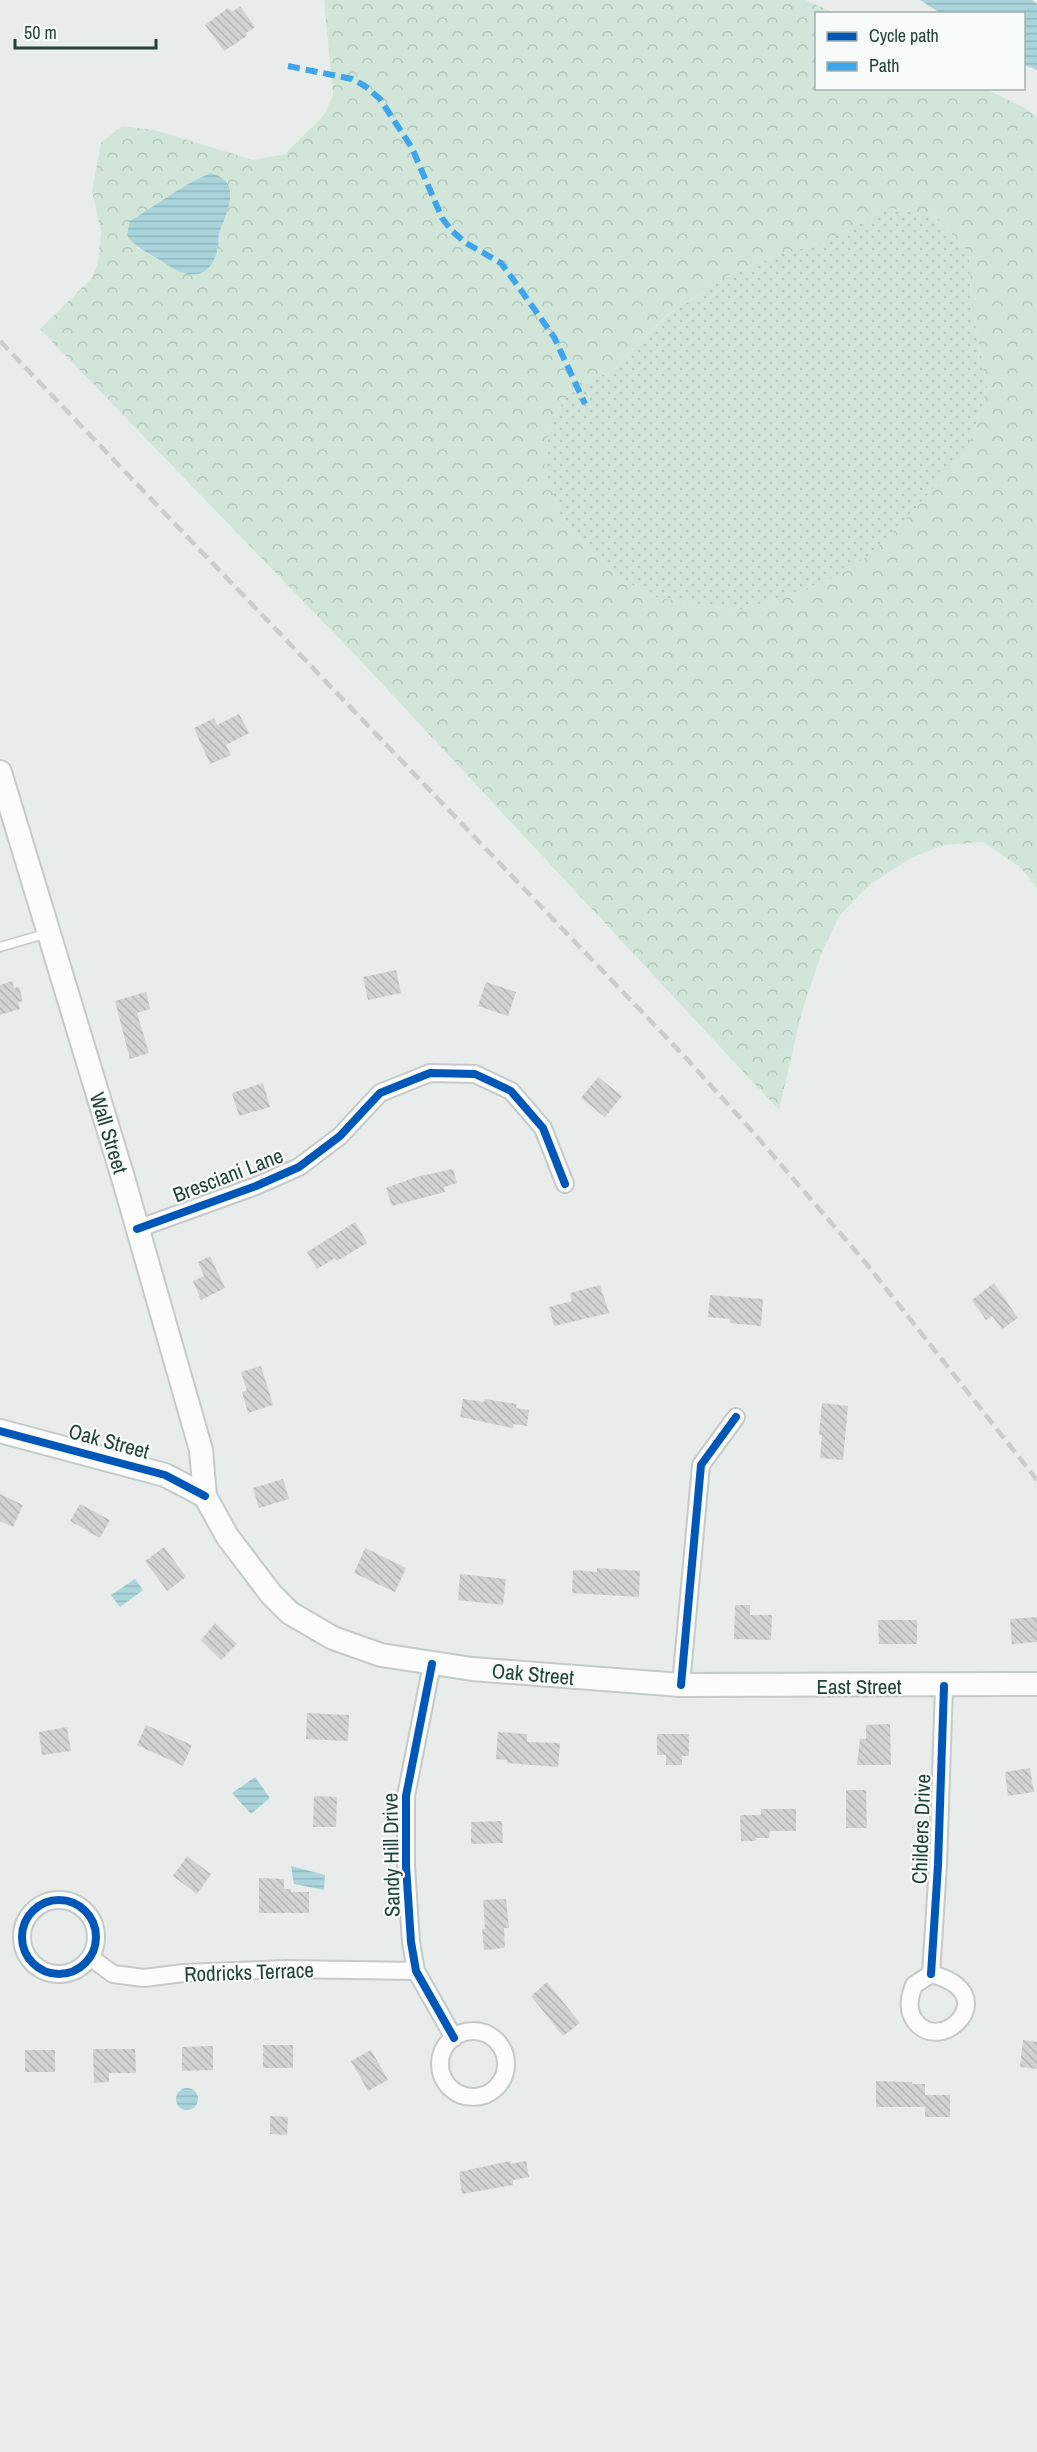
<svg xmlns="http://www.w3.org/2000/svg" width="1037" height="2452" font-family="'Archivo Narrow',sans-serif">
  <defs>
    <pattern id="grass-dots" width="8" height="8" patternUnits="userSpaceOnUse" patternTransform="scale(1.5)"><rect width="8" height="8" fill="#d1e6d8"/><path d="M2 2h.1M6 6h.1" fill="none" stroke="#b3c6ba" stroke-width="1.8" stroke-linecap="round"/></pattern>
    <pattern id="forest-crowns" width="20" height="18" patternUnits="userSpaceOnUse" patternTransform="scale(1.5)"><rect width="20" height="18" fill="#d1e6d8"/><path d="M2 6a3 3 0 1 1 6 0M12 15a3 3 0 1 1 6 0" fill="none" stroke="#b3c6ba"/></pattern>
    <pattern id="water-rules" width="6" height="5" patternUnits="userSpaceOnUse" patternTransform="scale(1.5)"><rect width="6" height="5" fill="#a9d4db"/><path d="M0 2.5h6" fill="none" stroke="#91b7bd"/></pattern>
    <pattern id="building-back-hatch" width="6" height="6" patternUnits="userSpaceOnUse" patternTransform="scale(1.5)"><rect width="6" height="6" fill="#cfd4d2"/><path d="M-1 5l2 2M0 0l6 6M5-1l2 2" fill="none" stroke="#b2b7b5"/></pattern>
  </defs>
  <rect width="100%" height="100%" fill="#e8edeb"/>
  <path fill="url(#grass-dots)" d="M890 208 937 217 969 253 971 300 987 388 968 450 902 523 868 556 840 575 794 593 740 610 655 597 624 581 589 550 559 513 545 471 548 434 564 399 591 379 613 371 633 348 671 313 729 275 788 252 825 242Z"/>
  <path fill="url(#forest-crowns)" fill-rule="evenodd" d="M324 0H805L835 13 816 14V88L986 89 1025 108 1037 117V888L1020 867 983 842 943 845 911 858 869 885 840 915 822 951 802 1011 779 1110 359 659 40 329 92 278 98 263 101 233 92 191 101 143 122 126 155 130 253 160 285 154 324 115 333 95ZM210 173C247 181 224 214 219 235 215 249 216 253 208 266L161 261 137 248 130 221 186 185ZM890 208 937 217 969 253 971 300 987 388 968 450 902 523 868 556 840 575 794 593 740 610 655 597 624 581 589 550 559 513 545 471 548 434 564 399 591 379 613 371 633 348 670 313 729 275 788 252 825 242Z"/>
  <path fill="url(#water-rules)" d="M920 0H1032L1037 4V70L1024 65V14L940 13Z
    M210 173C245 181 226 212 219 234 218 238 219 243 218 247 210 284 186 278 163 262 148 253 137 249 127 235L130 221 186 185Z
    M135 1579 143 1590 120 1607 111 1595Z
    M255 1777 270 1798 251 1814 232 1793Z
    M291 1866 325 1875 324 1890 294 1884Z
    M176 2099a11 11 0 1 1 22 0a11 11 0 1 1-22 0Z"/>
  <path fill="url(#building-back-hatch)" d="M240 6 255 27 246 33 247 36 224 51 205 25 228 8 232 12Z
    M239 714 249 733 226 745 231 755 210 764 194 728 214 718 217 725Z
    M396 970 401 993 368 1000 363 977Z
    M12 981 14 988 19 987 23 1001 18 1002 20 1009 0 1015V985Z
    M486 982 516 992 508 1016 478 1006Z
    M146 992 150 1009 137 1013 149 1053 130 1059 115 1001Z
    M598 1077 622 1096 605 1117 581 1098Z
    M263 1083 270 1107 239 1116 232 1093Z
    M453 1169 457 1183 444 1187 445 1192 392 1206 386 1188 416 1177Z
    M355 1222 367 1243 337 1261 335 1258 317 1269 307 1252Z
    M210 1256 225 1288 201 1300 193 1281 204 1276 198 1262Z
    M994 1283 1018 1318 1002 1329 992 1316 986 1320 972 1300Z
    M600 1285 609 1313 554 1326 549 1307 572 1301 570 1293Z
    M710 1295 763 1299 761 1326 730 1323V1319L708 1317Z
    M261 1366 273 1405 248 1413 242 1392 247 1391 241 1372Z
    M463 1399 484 1402 485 1399 517 1404 516 1408 529 1410 527 1426 514 1424 513 1428 460 1417Z
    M822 1403 848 1406 843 1460 820 1458 822 1435H819Z
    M283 1479 289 1499 259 1508 253 1488Z
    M0 1494 23 1505 13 1527 0 1521Z
    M80 1504 110 1520 100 1538 70 1521Z
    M164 1547 186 1577 167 1591 145 1561Z
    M365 1548 406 1568 395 1592 354 1573Z
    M597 1568 640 1571 639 1597 572 1593 573 1570 597 1572Z
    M460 1574 506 1579 503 1605 458 1600Z
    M735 1605H750V1615H772L771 1640 734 1639Z
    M1037 1617V1642L1012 1644 1010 1619Z
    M878 1620H917V1644H879Z
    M215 1623 237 1644 221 1660 201 1640Z
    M307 1713 349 1715 348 1741 306 1739Z
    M890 1724 891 1765H857L860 1739H866V1725Z
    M146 1725 192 1745 183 1766 137 1745Z
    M67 1727 71 1751 42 1755 39 1732Z
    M498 1732 527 1734V1742L560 1743 558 1767 507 1763V1760L496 1759Z
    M657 1734H689V1756H682V1765H666V1755H657Z
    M1030 1768 1034 1792 1008 1796 1005 1772Z
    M846 1790H866L867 1828H846Z
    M314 1796 337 1797 336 1827H313Z
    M761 1809H796V1831H770L769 1838H756V1841H741L740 1815H761Z
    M502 1821 503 1843 471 1844V1822Z
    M187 1856 211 1874 197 1894 173 1876Z
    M259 1878 284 1879V1889H291V1892H309V1913H259Z
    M506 1899 509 1928H504L505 1948 484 1950 482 1929H485L483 1900Z
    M547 1982 580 2023 563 2036 531 1996Z
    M1023 2040 1037 2042V2069L1020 2067Z
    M263 2045H293V2068H263Z
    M213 2046V2070L182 2071V2047Z
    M93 2049H135L136 2073H109V2082L94 2083Z
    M25 2050H55V2072H25Z
    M371 2050 388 2080 368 2091 351 2061Z
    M876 2081 912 2082V2084H925V2107H876Z
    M925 2095H950V2117H925Z
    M270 2116 288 2117 287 2135 270 2134Z
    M510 2161 511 2164 526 2161 529 2177 513 2180V2185L462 2194 459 2172Z"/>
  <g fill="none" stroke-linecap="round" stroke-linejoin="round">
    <defs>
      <path id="lane" d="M0 947 48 933"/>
      <path id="street" d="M137 1229 256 1186 299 1167 340 1136 380 1093 430 1073 475 1074 511 1091 543 1128 565 1184
        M432 1664 406 1796V1866L411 1942 416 1971 454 2038
        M681 1685 701 1465 736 1417
        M22 1937a37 37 0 1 1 74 0a37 37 0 1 1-74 0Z
        M90 1957 113 1974 144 1978 184 1973 287 1969 416 1971
        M931 1974 938 1865 944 1686
        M931 1974C1006 1993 941 2057 915 2021 907 2010 909 1998 914 1985Z
        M440 2064a33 33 0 1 1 66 0a33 33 0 1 1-66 0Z"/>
      <path id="secondary" d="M0 772 124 1181 201 1450 205 1496
        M0 1431 165 1475 205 1496 227 1536 271 1594 290 1613 333 1638 381 1655 472 1669 681 1685 1037 1684"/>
    </defs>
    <use href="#lane" stroke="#c5cac8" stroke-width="11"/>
    <use href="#street" stroke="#c5cac8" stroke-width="20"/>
    <use href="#secondary" stroke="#c3cbc8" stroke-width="26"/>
    <use href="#lane" stroke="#fcfcfc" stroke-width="8"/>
    <use href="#street" stroke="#fcfcfc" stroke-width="16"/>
    <use href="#secondary" stroke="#fcfcfc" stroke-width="22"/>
    <path stroke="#c9cdcc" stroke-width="4.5" stroke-dasharray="12 6" stroke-linecap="butt" d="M0 341 686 1058 752 1131 865 1262 1037 1480"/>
    <path stroke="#3ea4ec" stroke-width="6" stroke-dasharray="12 6" stroke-linecap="butt" d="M288 66 352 79 365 86 380 99 412 148 442 218 452 231 466 243 501 263 518 286 554 337 585 404"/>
    <defs>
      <path id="cycleway" d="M137 1229 256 1186 299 1167 340 1136 380 1093 430 1073 475 1074 511 1091 543 1128 565 1184
        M0 1431 165 1475 205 1496
        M432 1664 406 1796V1866L411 1942 416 1971 454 2038
        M681 1685 701 1465 736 1417
        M22 1937a37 37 0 1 1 74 0a37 37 0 1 1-74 0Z
        M931 1974 938 1865 944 1686"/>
    </defs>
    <use href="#cycleway" stroke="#f7fbf9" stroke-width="11"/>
    <use href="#cycleway" stroke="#0057b8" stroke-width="8"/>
  </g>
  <g text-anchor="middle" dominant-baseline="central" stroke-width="4.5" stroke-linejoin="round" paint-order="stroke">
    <g font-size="21" fill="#24423a" stroke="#f7fbf9">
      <text transform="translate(109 1133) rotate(73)">Wall Street</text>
      <text transform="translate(228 1175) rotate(-21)">Bresciani Lane</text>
      <text transform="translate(109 1441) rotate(15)">Oak Street</text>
      <text transform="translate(533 1674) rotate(5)">Oak Street</text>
      <text x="859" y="1686">East Street</text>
      <text transform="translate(921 1829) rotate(-88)">Childers Drive</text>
      <text transform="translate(391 1855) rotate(-91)">Sandy Hill Drive</text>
      <text transform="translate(249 1972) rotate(-2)">Rodricks Terrace</text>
    </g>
  </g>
  <rect x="815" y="12" width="210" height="78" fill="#f7fbf9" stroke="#a3b1ad" stroke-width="1.5"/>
  <rect x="827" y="32" width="30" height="9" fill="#0057b8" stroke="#a3b1ad" stroke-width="1.5"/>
  <text x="869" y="42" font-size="18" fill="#24423a">Cycle path</text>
  <rect x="827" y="62" width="30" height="9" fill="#3ea4ec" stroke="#a3b1ad" stroke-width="1.5"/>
  <text x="869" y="72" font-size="18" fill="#24423a">Path</text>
  <path d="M15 39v9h141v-9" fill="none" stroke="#24423a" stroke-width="3"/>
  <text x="24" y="39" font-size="18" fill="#24423a" stroke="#f7fbf9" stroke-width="4.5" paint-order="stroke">50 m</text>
</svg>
